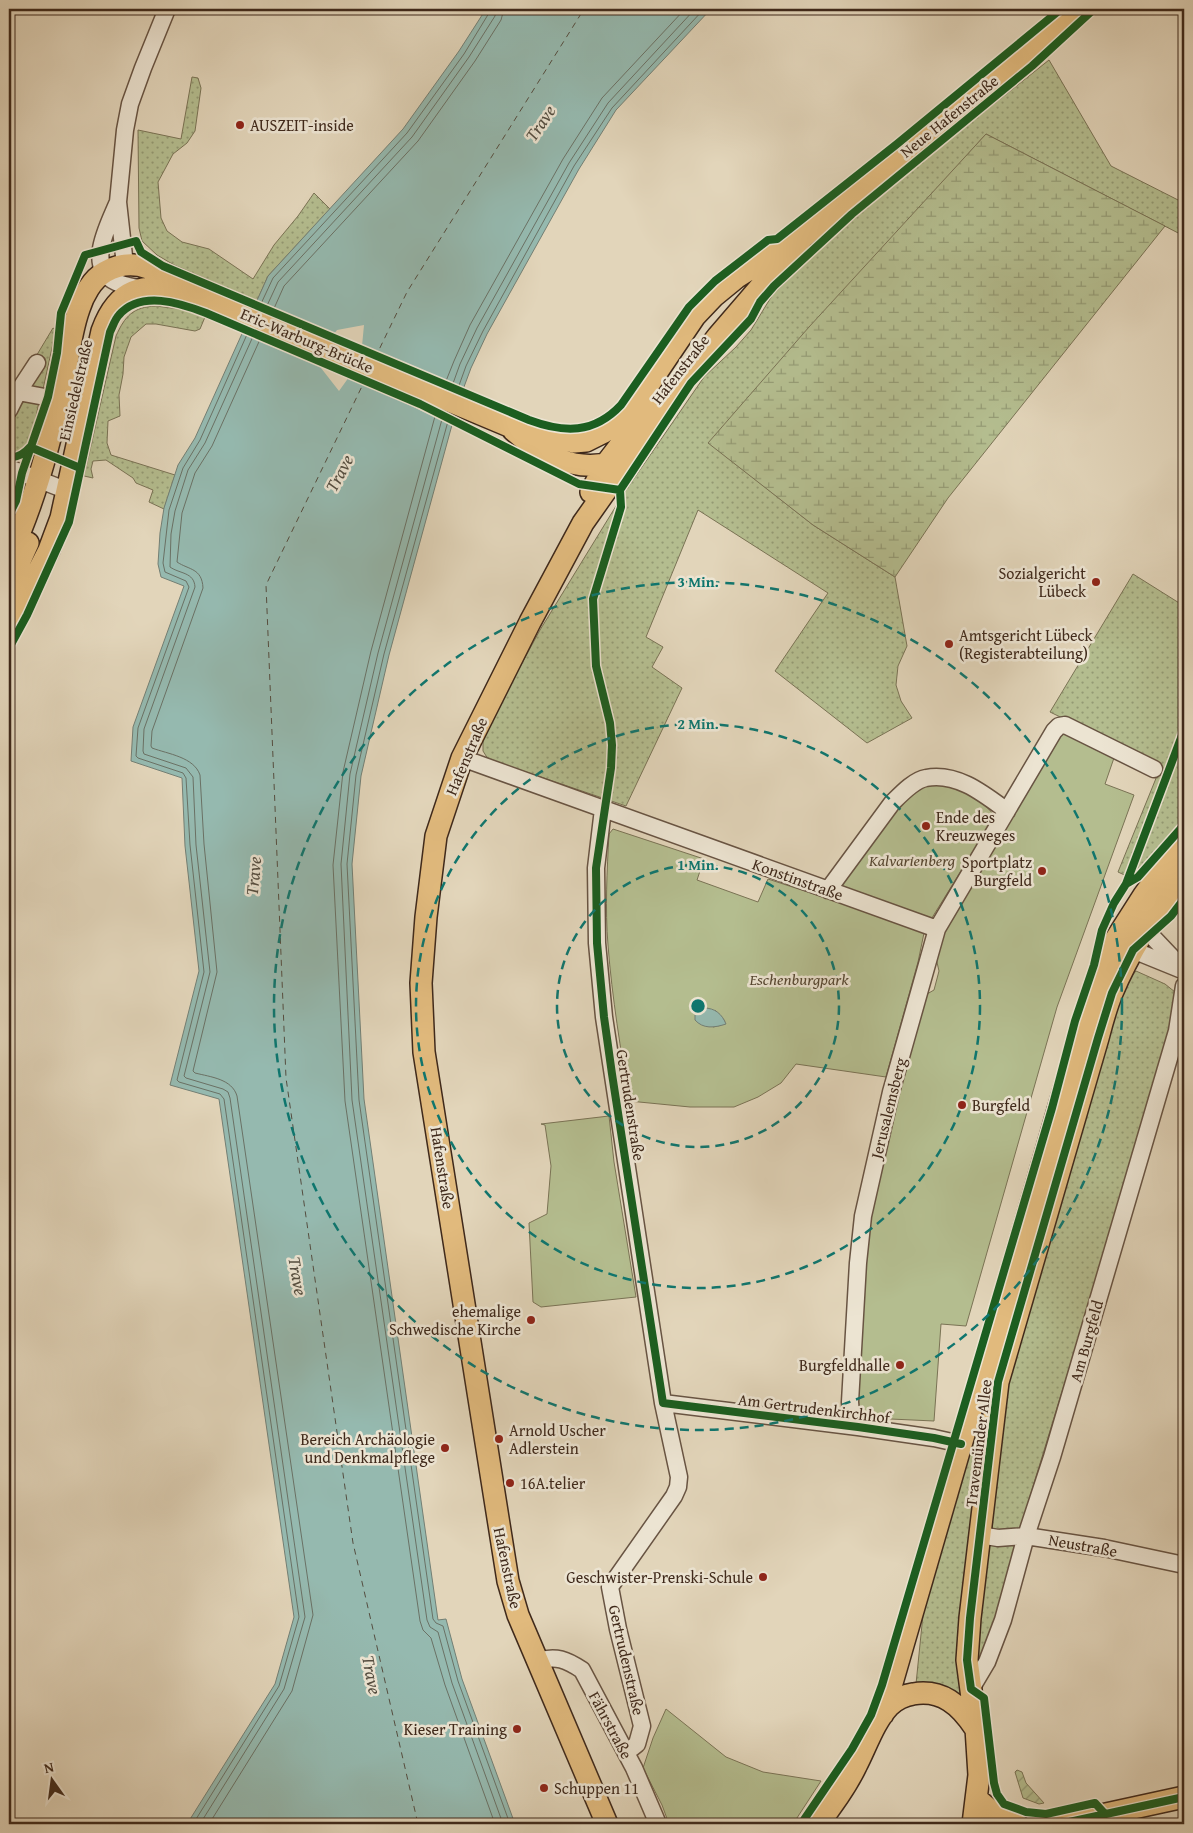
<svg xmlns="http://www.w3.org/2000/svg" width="1193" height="1833" font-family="'Gentium Book Plus',serif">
  <defs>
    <pattern id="grass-dots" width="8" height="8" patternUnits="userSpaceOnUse" patternTransform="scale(1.25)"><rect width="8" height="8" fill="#b4bd8f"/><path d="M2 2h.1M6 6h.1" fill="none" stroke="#949a74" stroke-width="1.8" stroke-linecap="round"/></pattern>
    <pattern id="wetland-marsh" width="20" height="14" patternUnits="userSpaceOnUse" patternTransform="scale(1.25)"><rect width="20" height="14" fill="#b4bd8f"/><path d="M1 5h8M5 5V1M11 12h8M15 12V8" fill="none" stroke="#949a74"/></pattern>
    <pattern id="garden-furrows" width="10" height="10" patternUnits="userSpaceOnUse" patternTransform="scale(1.25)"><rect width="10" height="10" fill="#b4bd8f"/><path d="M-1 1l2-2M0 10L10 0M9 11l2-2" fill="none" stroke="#949a74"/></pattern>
  </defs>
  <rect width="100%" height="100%" fill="#e2d5ba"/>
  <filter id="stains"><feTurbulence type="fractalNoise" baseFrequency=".004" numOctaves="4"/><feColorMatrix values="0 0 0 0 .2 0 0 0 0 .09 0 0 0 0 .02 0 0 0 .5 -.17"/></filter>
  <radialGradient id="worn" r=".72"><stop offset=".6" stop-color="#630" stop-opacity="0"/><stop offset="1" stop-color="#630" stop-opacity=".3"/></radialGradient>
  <path fill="url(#grass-dots)" stroke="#7a7355" d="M1049 60 1111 166 1184 203V236L986 134 709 443 813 525 895 577 907 646 898 666 896 685 901 701 912 718 867 743 775 671 828 593 698 510 646 637 663 647 652 667 682 688 626 806 488 759 483 751V735L540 630 624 493 704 377 736 347 751 330 773 294 834 236 915 167Z
    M192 77 198 78 201 88 195 131 187 143 173 154 158 182 161 218 167 231 182 242 209 249 253 279 274 245 298 216 314 193 330 209 268 276 257 301 174 265 157 255 142 241 139 228 138 130 181 139Z
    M156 306 187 310 205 317 200 329 195 331 156 324H146L131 337 124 357 123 374 119 395 120 416 108 421 107 443 111 455 175 475 164 509 149 502 153 490 136 483 133 478 106 460 93 461 91 469 93 478 84 476 116 336C125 316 133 307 156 306Z
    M53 328 56 330 43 389 32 386 30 384 35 358Z
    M21 400 39 402C34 423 34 451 9 453 9 438 6 409 21 400Z
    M1133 574 1184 606V818L1131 878 1118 872 1161 766 1050 712Z
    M1136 971 1165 984 1175 992 1170 1028 1102 1261 1020 1529 997 1623 978 1664 980 1609 999 1401 1124 985Z
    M984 1399 961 1660 966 1701C953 1687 934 1685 916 1684L926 1585Z"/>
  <path fill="url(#wetland-marsh)" stroke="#7a7355" d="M986 134 1165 226 948 498 895 577 813 525 708 443 809 327Z"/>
  <path fill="#b4bd8f" stroke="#7a7355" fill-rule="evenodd" d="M1064 734 1075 735 1115 755 1105 784 1134 795 1057 1007 966 1326 941 1324 934 1421 869 1418 861 1411 858 1403C862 1342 862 1279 870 1218 880 1146 904 1071 923 1001L927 994 934 990 939 971 936 958 939 939 1054 739Z
    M926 782 950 783 983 803 995 816 930 921 837 884 893 804Z
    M613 829 704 859 697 880 758 902 768 879 829 899 924 933 918 962 886 1077 796 1064 781 1083 758 1097 734 1107H690L629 1101C621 1050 612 998 608 945 605 909 607 871 609 834ZM715 1010 725 1021 722 1025 713 1027Z
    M609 1116 614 1162 636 1297 541 1307 533 1302 529 1223 547 1214 551 1166 545 1125 541 1124Z
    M666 1709 726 1757 763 1772 821 1781 793 1824H669L662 1805 643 1768 653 1738Z"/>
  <path fill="url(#garden-furrows)" stroke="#7a7355" d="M1017 1770 1022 1772 1026 1783 1044 1803 1039 1804 1023 1798 1015 1772Z
    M1184 1817V1824H1151Z"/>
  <path fill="#95b9af" stroke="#737f74" d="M486 9H711L616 110 579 169 487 334 471 368 458 403 389 655 361 776 352 864 364 1099 438 1620 446 1619 462 1679 515 1824H187L275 1684 294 1617 219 1099 170 1085 199 971 185 846 182 778 131 761 133 727 184 586 161 577 158 564 160 533 164 508 178 465 195 438 268 276 403 129 459 51Z
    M704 1008C715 1008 722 1014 726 1024 714 1028 703 1029 695 1020V1015L697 1011Z"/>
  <path fill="#e2d5ba" d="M254 300 334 334 337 330 364 325 362 346 466 390 454 426 349 377 339 391 321 368V366L240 332Z"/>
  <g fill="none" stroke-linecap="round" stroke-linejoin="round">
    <path stroke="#6a7165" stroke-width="1" d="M259 308 273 278 407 133 464 54 489 13 490 9
      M265 310 278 282 412 137 469 57 495 16 496 9
      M272 313 284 286 418 141 475 61 501 20 504 9
      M444 386 454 361 470 325 563 159 602 98 685 9
      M451 389 460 364 477 328 569 163 608 103 695 9
      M457 391 466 366 483 331 574 166 612 108 704 9
      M437 409 371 651 343 772 333 865 345 1101 420 1621 423 1630 431 1638 445 1685 495 1824
      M444 412 378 653 350 774 341 864 352 1100 427 1620 430 1627 438 1632 452 1683 503 1824
      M450 414 384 654 356 775 347 864 359 1100 433 1619 436 1623 443 1626 458 1681 510 1824
      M193 1824 279 1686 299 1617 224 1099 220 1094 179 1082 177 1080 204 972 190 845 186 778 183 773 138 758 136 756 138 728 189 587 186 581 165 572 163 563 169 510 183 468 200 440 249 330
      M200 1824 284 1689 305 1617 230 1098 228 1092 223 1089 186 1078 184 1076 210 972 196 845 193 777 186 768 144 754 143 751 144 729 195 587C194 572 180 574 170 567L171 534 175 511 188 470 205 443 255 332
      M209 1824 292 1691 313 1615 237 1096C232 1079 211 1077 195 1073L193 1071 217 972 204 844 200 775C194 757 168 754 152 748L151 746 152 731 203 588C202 568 189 570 177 562L182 513 195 473 212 446 262 335"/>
    <path stroke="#544d40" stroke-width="1" stroke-dasharray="6 5" stroke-linecap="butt" d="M375 358 407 292 584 9
      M366 378 266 585 286 1078 353 1543 418 1824"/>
    <defs>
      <path id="minor" d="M117 204C108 226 85 267 116 282 124 286 134 287 143 289
        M125 265 118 202 125 130 130 104 143 68 167 9
        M18 392 61 400
        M9 410 18 392 37 363
        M9 468 68 491
        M462 758 937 929
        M603 809 596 868 597 943 604 1017 663 1403 679 1477 678 1487 674 1496 610 1587 618 1629 642 1726 637 1744 632 1748 624 1749
        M828 890 892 803C901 794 914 780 926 778 957 772 984 794 1007 811
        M1136 923 1146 930 1184 970
        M1123 946 1182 970
        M663 1403 858 1427 934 1438 961 1444
        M858 1427 851 1414 850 1402 858 1263 863 1216 891 1092 937 929 1054 731 1059 726 1065 725 1154 769
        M980 1535 998 1538 1026 1536 1104 1548 1184 1565
        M538 1661C556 1655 567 1660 582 1670L634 1768 658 1824
        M971 1689 987 1662 1003 1620 1026 1536 1052 1457 1177 1031 1184 986"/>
      <path id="major" d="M795 244 1009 68 1077 9
        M513 430C542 456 575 473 614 462
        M591 492 605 465 649 408
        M9 557C26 521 38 484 48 446 52 430 58 414 61 398 67 369 69 337 79 309 83 296 92 279 105 272 136 254 162 273 188 291L509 426 574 442 586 441 604 432 622 419 641 396 695 316 714 296 736 278 786 246
        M9 585 28 543
        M9 628 49 550 61 518 102 331C118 287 142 284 185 290
        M883 1714 1083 1024 1114 942 1144 895 1184 840
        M977 1799 997 1816 1017 1824
        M607 1824 518 1615 508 1581 424 1052 421 983 426 917 436 836 462 758 530 622 583 523 633 452 644 439 683 381 718 336 806 234
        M818 1824C832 1806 846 1787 856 1766 866 1747 874 1722 889 1706 895 1700 905 1695 913 1694 942 1689 960 1705 975 1728
        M973 1824 979 1775 976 1728 967 1660 970 1618 998 1382 1098 1038C1102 1023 1106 1007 1112 993 1130 950 1156 910 1184 873
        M1060 1824 1184 1797"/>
    </defs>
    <use href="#minor" stroke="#685443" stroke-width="19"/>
    <use href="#major" stroke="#3f291b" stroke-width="24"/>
    <use href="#minor" stroke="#ece4d2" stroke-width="16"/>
    <use href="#major" stroke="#e1ba7d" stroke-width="21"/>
    <defs>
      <path id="cycleway" d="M9 457C18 458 24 454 30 447L80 468
        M9 515 16 501 22 473 48 397 57 353 61 313 85 255 136 241 141 252 163 266 529 420C564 433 594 434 621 405L689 307 715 281 768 240 777 239 897 144 1061 9
        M9 648 27 615 69 522 110 332C113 326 115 319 119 315 141 290 180 303 206 313L420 404 579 484 620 490
        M1126 884 1138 877 1184 825
        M961 1444 934 1438 858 1427 663 1403 612 1074 604 1017 597 943 596 868 611 768 612 745 610 723 596 666 593 599 621 507 620 490 691 383 751 319 760 302 774 286 852 214 1032 66 1094 9
        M1105 1814 1095 1803 1046 1814 1026 1812 1004 1804 997 1794 994 1783 984 1698 971 1689 967 1660 970 1618 998 1382 1098 1038 1112 993 1133 950 1171 916 1184 899
        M801 1824 852 1749 871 1715 882 1685 1052 1108 1075 1021 1094 965 1102 930 1114 903 1126 884 1184 730
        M1060 1824 1184 1797"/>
    </defs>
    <use href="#cycleway" stroke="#ece4d2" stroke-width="11"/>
    <use href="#cycleway" stroke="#1b5e20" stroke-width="8"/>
  </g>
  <g fill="none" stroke="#0f766e" stroke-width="2.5" stroke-dasharray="9 6">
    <circle cx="698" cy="1006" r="141"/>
    <circle cx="698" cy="1006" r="282"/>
    <circle cx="698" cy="1006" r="424"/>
  </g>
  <g fill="#8f2418" stroke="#ece4d2" stroke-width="2">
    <circle cx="240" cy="125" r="5"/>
    <circle cx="1096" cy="582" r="5"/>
    <circle cx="949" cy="644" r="5"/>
    <circle cx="926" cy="826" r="5"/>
    <circle cx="1042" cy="871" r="5"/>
    <circle cx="962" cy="1105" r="5"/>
    <circle cx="531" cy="1320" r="5"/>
    <circle cx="900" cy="1365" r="5"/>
    <circle cx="499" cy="1439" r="5"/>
    <circle cx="445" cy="1448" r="5"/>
    <circle cx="510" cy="1483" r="5"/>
    <circle cx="763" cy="1577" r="5"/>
    <circle cx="517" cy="1729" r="5"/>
    <circle cx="544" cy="1788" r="5"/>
  </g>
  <g text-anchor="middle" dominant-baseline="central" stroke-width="5" stroke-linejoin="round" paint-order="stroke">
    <g font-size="16" fill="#3f291b" stroke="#ece4d2">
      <text transform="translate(949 116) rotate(-39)">Neue Hafenstraße</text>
      <text transform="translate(307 340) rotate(23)">Eric-Warburg-Brücke</text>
      <text transform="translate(680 369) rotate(-52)">Hafenstraße</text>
      <text transform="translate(75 390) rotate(-77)">Einsiedelstraße</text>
      <text transform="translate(466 756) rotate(-67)">Hafenstraße</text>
      <text transform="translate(798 879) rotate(20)">Konstinstraße</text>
      <text transform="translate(631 1105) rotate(81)">Gertrudenstraße</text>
      <text transform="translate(888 1108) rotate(-76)">Jerusalemsberg</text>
      <text transform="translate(443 1168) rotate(81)">Hafenstraße</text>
      <text transform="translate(1086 1341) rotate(-74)">Am Burgfeld</text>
      <text transform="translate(814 1408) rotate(7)">Am Gertrudenkirchhof</text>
      <text transform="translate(978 1443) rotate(-83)">Travemünder Allee</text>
      <text transform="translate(1083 1545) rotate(10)">Neustraße</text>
      <text transform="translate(508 1568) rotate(78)">Hafenstraße</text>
      <text transform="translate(627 1660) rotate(77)">Gertrudenstraße</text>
      <text transform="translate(611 1725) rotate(62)">Fährstraße</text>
    </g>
    <g font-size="16" fill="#3f291b" stroke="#ece4d2" text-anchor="start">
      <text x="250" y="125">AUSZEIT-inside</text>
      <text x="1086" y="573" text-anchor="end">Sozialgericht<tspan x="1086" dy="18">Lübeck</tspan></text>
      <text x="959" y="635">Amtsgericht Lübeck<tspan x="959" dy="18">(Registerabteilung)</tspan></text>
      <text x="936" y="817">Ende des<tspan x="936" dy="18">Kreuzweges</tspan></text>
      <text x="1032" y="862" text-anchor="end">Sportplatz<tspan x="1032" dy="18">Burgfeld</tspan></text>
      <text x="972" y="1105">Burgfeld</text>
      <text x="521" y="1311" text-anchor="end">ehemalige<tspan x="521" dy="18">Schwedische Kirche</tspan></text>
      <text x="890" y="1365" text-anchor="end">Burgfeldhalle</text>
      <text x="509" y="1430">Arnold Uscher<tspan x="509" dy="18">Adlerstein</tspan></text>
      <text x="435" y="1439" text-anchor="end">Bereich Archäologie<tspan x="435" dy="18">und Denkmalpflege</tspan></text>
      <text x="520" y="1483">16A.telier</text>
      <text x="753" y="1577" text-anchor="end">Geschwister-Prenski-Schule</text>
      <text x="507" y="1729" text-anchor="end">Kieser Training</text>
      <text x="554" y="1788">Schuppen 11</text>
    </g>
    <g font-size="16" font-style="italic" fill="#564732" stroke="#ece4d2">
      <text x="912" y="860">Kalvarienberg</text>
      <text x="799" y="979">Eschenburgpark</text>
    </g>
    <g font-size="18" font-style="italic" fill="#544d40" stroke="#ece4d2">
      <text transform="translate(540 123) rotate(-56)">Trave</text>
      <text transform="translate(339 473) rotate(-62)">Trave</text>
      <text transform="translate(253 876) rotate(-85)">Trave</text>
      <text transform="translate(298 1276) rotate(80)">Trave</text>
      <text transform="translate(372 1675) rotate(79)">Trave</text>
    </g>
  </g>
  <circle cx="698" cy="1006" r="8" fill="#0f766e" stroke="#ece4d2" stroke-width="2.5"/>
  <g font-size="15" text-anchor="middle" font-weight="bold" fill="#0f766e" stroke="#ece4d2" stroke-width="5" stroke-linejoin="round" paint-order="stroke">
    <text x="698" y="587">3 Min.</text>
    <text x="698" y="729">2 Min.</text>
    <text x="698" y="870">1 Min.</text>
  </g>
  <rect width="1193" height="1833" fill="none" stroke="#e2d5ba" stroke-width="30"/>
  <rect x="10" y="10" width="1173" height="1813" fill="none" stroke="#3f291b" stroke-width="2.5"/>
  <rect x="15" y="15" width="1163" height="1803" fill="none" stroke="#3f291b"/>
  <g transform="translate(52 1780) rotate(346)" stroke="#ece4d2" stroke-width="4" paint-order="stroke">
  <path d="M0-4L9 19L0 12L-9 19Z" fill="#3f291b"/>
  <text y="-8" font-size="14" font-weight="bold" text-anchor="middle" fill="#3f291b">N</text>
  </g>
  <rect width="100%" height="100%" filter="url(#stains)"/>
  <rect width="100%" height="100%" fill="url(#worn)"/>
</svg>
